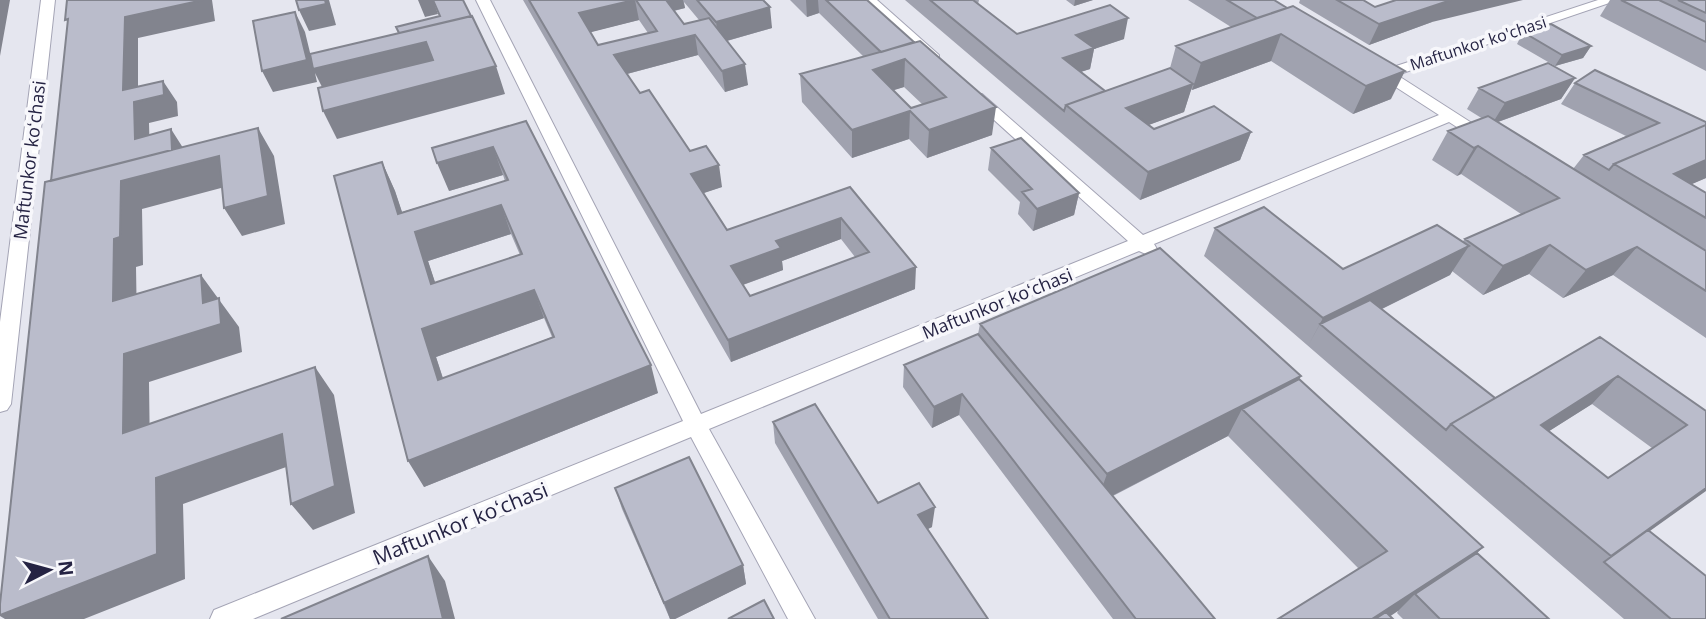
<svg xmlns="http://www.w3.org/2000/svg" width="1706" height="619" font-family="'Open Sans',sans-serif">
  <rect width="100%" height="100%" fill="#e5e6ef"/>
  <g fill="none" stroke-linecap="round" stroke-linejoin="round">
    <defs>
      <path id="minor" d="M41 0H55L11 404 7 410 0 412V322Z
        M476 0H490L701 414 1128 241 972 100V94H982L1143 235 1439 115 1371 71V65L1376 64 1387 69 1598 0H1618L1397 75 1492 136V142H1480L1449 122 1154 244 1157 249 1154 253 1148 255 1139 251 709 429 815 619H788L691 437 253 619H210L214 610 683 421Z
        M862 0H877L939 55V61H929Z"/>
    </defs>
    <use href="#minor" stroke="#a4a4b5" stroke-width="2"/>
    <use href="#minor" fill="#fff" fill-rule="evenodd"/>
  </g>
  <path fill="#a0a2af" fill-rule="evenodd" d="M523 0H763L772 28 727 41 748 85 725 92 698 55 627 74 640 93 722 187 703 193 727 230 850 187 915 289 731 362ZM684 2 699 20 684 24 674 11 685 8ZM639 20 648 33 598 45 590 32ZM841 239 855 257 750 296 743 285 783 270 782 261Z
    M790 0H867L992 135 927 158 909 139 852 158 802 102 800 74 864 57 819 13 807 17ZM904 87 922 104 911 108 893 90Z
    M905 0H979L978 4 1017 34 1124 39 1094 49 1090 69 1080 72 1105 91 1170 68 1176 46 1231 27 1188 0H1274L1391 99 1353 114 1271 61 1192 90 1191 89 1184 112 1148 125 1154 129 1251 132 1240 160 1140 200Z
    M1066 0H1093L1074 6Z
    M1300 0H1363L1375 7 1432 22 1369 45 1299 3Z
    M1610 0H1706V71L1600 16Z
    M1523 32 1591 46 1583 58 1555 66 1517 44Z
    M1575 78 1561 99 1498 122 1573 169 1584 155 1626 136 1561 104 1575 83 1706 122V178L1691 184 1706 193V338L1613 275 1563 298 1529 274 1483 295 1452 271 1450 275 1382 309 1495 398 1600 337 1706 411 1650 531 1706 619H1624L1204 256 1215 228 1343 269 1462 242 1465 239 1521 214 1461 174 1457 176 1432 160 1448 131 1483 119 1467 109 1479 88ZM1592 404 1652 448 1608 478 1549 431Z
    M526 121 658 393 424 487 382 162 395 191 402 212 505 181 503 175 449 191ZM511 234 520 255 435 283 428 261ZM544 318 552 337 443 378 436 357Z
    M991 148 1079 193 1074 215 1033 231 1018 214 1020 202 988 170Z
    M980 324 1299 379 1483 547 1477 553 1549 619H1403L1397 613 1398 611 1278 619 1359 569 1228 436 1113 496 1215 619H1113L959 415 932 428 903 387 904 365 978 334Z
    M773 422 878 503 932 527 927 529 988 619H878L775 443Z
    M615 488 743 565 746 584 675 619H670L622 509Z"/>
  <path fill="#82848e" d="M0 0H10L0 56Z
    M203 0H212L215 21 138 38V101L163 81 177 102 178 116 149 123 150 160 135 139 123 90 125 17Z
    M325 0H329L336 25 309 31 299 10Z
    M418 0H433L438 14 425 17Z
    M635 0 639 20 584 34 579 13Z
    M662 0H683L685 8 664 13Z
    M806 0H818L819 13 807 17Z
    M1075 0H1093L1074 6Z
    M1451 0H1523L1432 22 1369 45 1379 24Z
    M770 7 772 28 719 43 716 22Z
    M295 12 305 32 314 69 474 22 436 69 327 97 315 73 317 82 273 92 262 71Z
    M1128 18 1124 39 1094 49 1090 69 1059 79 1063 58 1076 35Z
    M1281 34 1271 61 1192 90 1201 63Z
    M695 35 698 55 619 76 614 55Z
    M1591 46 1583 58 1555 66 1562 55Z
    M920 47 905 59 904 87 872 97 873 70Z
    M745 64 748 85 725 92 722 71Z
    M496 66 505 94 337 139 323 111Z
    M1405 71 1391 99 1353 114 1366 86Z
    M1575 78 1561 99 1492 124 1505 103Z
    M1193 84 1184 112 1119 136 1126 108Z
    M996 107 992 135 927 158 929 130Z
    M910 111 909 139 852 158V130Z
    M258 128 274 156 285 224 242 236 224 208Z
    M171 129 185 151 219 156 236 184 142 209 143 265 136 267 137 329 113 301 68 211Z
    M1251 132 1240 160 1140 200 1148 172Z
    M1478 146 1461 174 1457 176 1474 148Z
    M493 147 503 175 449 191 437 163Z
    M1706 160V178L1667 195 1674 174Z
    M382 162 395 191 412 242 398 214Z
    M719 165 722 187 695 196 691 174Z
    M1079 193 1074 215 1033 231 1037 209Z
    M501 205 511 234 428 261 445 312 431 284 415 232Z
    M841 218V239L782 261 783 270 734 288 731 266 776 241Z
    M1550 245 1529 274 1483 295 1503 266Z
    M1469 246 1450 275 1331 334 1320 324 1308 346 1323 318Z
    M1637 247 1613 275 1563 298 1586 270Z
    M916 267 915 289 731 362 728 340Z
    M201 275 239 327 242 352 149 382 150 460 123 433 124 354 203 303Z
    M534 290 544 318 436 357 452 407 438 380 422 329Z
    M651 365 658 393 424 487 408 461Z
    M315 367 334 395 355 513 313 530 291 504Z
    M1301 376 1283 407 1242 409 1228 436 1096 504 1107 474Z
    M1618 376 1592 404 1516 452 1541 425Z
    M962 394 959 415 932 428 934 407Z
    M282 434 303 461 183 504 185 579 84 619H5L0 616V615L156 478Z
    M1706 488V491L1605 563 1611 556Z
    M935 507 932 527 916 535 918 515Z
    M1483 547 1458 572 1415 594 1398 611 1386 619H1372Z
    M428 556 445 581 455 619H443Z
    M743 565 746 584 675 619H670L664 603Z"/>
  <path fill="#babccb" stroke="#82848e" stroke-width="2" fill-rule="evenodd" d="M67 0H203L125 17 123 90 163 81 164 95 134 102 135 139 171 129 172 150 51 181 68 19 65 20Z
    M296 0H325L326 4 299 10Z
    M433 0H463L471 16 399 33 396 27 440 16Z
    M529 0H634L579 13 598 45 657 31 636 0H666L684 24 709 18 745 64 722 71 695 35 614 55 640 93 649 90 690 151 706 146 719 165 691 174 727 230 850 187 916 267 728 340ZM841 218 869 252 750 296 731 266 781 248 776 241Z
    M697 0H763L770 7 716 22Z
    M826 0H867L914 42 881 52Z
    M930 0H973L1017 34 1110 5 1128 18 1076 35 1094 48 1063 58 1105 91 1066 105 1064 111Z
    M1227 0H1274L1287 8 1257 18Z
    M1337 0H1363L1375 7 1396 0H1451L1379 24Z
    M1621 0H1659L1706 22V42Z
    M1678 0H1706V13Z
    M1293 6 1405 71 1366 86 1281 34 1201 63 1176 46Z
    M295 12 307 60 262 71 253 21Z
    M472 16 496 66 323 111 318 88 433 60 426 42 313 69 310 54Z
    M1551 24 1591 46 1562 55 1523 32Z
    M920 41 996 107 929 130 910 111 852 130 800 74ZM905 59 946 97 911 108 873 70Z
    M1548 63 1575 78 1505 103 1479 88Z
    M1170 68 1193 84 1126 108 1154 129 1214 106 1251 132 1148 172 1066 105Z
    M1595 70 1706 122V125L1614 164 1609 170 1584 155 1659 123 1575 83Z
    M1488 116 1706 251V291L1637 247 1586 270 1550 245 1503 266 1465 239 1559 198 1478 146 1474 148 1448 131Z
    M526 121 651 365 408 461 334 176 382 162 398 214 508 180 493 147 437 163 432 148ZM501 205 522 254 431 284 415 232ZM534 290 554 337 438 380 422 329Z
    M1706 125V160L1674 174 1706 193V218L1614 164Z
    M258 128 268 196 224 208 219 156 121 181 120 237 114 239 113 301 201 275 203 303 219 298 221 324 124 354 123 433 315 367 335 486 291 504 282 434 156 478 157 554 0 615V604L45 182Z
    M1021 138 1079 193 1037 209 1022 192 1032 189 991 148Z
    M1264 207 1343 269 1437 225 1469 246 1323 318 1215 228Z
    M1160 248 1301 376 1107 474 980 324Z
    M1370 300 1495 398 1451 424 1446 430 1320 324Z
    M978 334 1215 619H1136L962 394 934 407 904 365Z
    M1600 337 1706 411V488L1611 556 1451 424ZM1618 376 1687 425 1608 478 1541 425Z
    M1299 379 1483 547 1372 619H1278L1387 551 1242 409Z
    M815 404 878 503 919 483 935 507 918 515 988 619H890L773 422Z
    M689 457 743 565 664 603 615 488Z
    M1648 530 1706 576V619H1671L1604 562Z
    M1477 553 1549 619H1440L1415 594Z
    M428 556 443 619H281Z
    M764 600 774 619H728Z
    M1386 612 1393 619H1375Z"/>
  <g text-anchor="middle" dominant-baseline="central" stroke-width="7" stroke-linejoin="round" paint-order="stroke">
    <g font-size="16" fill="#252343" stroke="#f7f7fb">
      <text transform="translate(1478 43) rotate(-18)">Maftunkor ko'chasi</text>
    </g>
    <g font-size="18" fill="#252343" stroke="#f7f7fb">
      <text transform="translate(29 160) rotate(-83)">Maftunkor koʻchasi</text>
      <text transform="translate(997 303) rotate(-22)">Maftunkor koʻchasi</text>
    </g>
    <g font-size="21" fill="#252343" stroke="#f7f7fb">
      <text transform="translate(460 523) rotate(-22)">Maftunkor koʻchasi</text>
    </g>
  </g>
  <g transform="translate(49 570) rotate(84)" stroke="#f7f7fb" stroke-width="5" paint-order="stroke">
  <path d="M0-5L12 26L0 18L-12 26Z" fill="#252343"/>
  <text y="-10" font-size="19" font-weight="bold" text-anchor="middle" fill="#252343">N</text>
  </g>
</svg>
